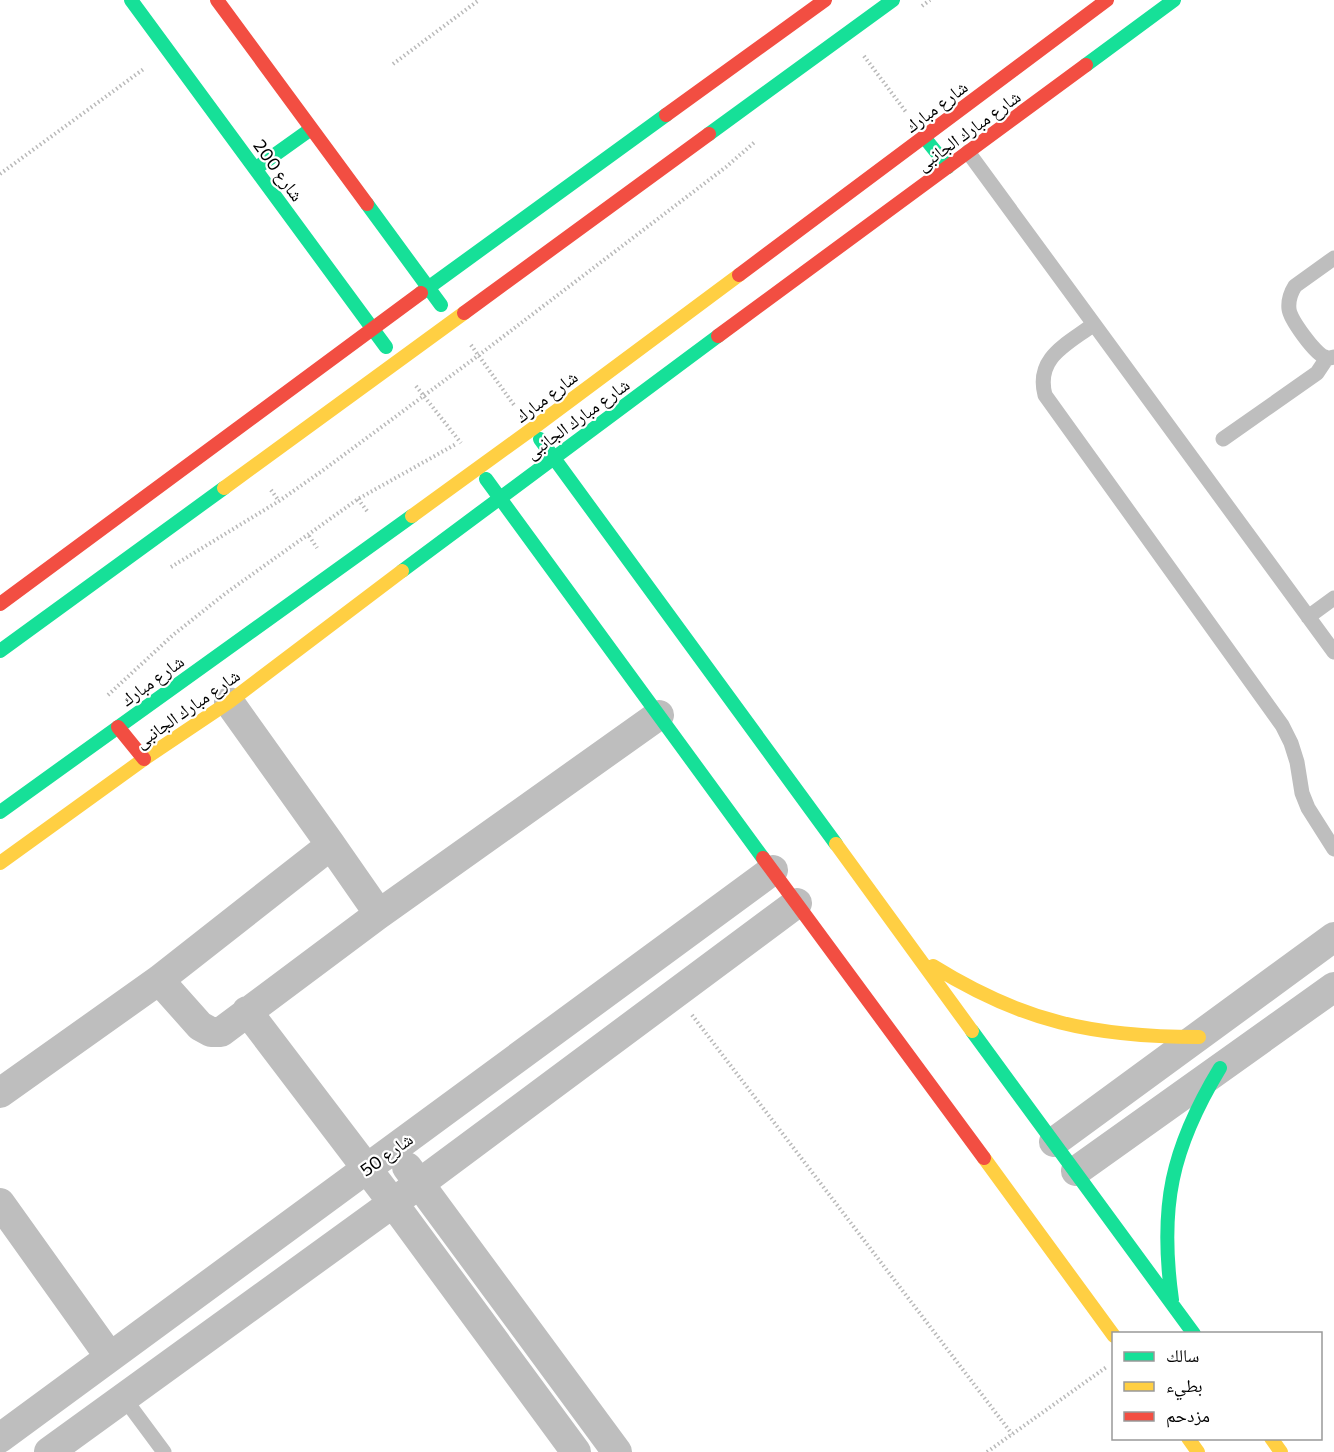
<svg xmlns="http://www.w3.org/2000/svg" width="1334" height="1452" font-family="Commissioner,'Noto Naskh Arabic',sans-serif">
  <rect width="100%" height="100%" fill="#fff"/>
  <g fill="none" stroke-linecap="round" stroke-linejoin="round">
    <path stroke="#b9b9b9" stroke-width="4" stroke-dasharray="1.5 3" stroke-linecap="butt" d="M922 6 930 0
      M864 56 906 112
      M393 64 479 0
      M0 174 145 68
      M471 345 514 405
      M416 386 461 443
      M271 490 279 501
      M358 499 367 511
      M309 536 317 548
      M171 567 279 501 322 471 479 355 726 167 756 141
      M108 695 173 635 226 593 358 499 456 444
      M692 1015 1012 1434
      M987 1452 1108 1366"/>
    <path stroke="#bebebe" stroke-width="15" d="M968 152 1334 652
      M1334 258 1295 286C1290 294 1288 300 1289 309 1290 319 1315 354 1325 357 1329 359 1330 358 1334 357
      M1094 324C1068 344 1035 357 1045 395L1282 725 1291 743 1297 762 1302 793 1308 808 1334 849
      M1223 439 1317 373 1327 358
      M1308 617 1334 598
      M124 1398 164 1452"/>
    <path stroke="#bebebe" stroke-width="30" d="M229 702 331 845
      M159 980 200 1026 211 1032H221L379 914 659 715
      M247 1011 393 1203 576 1452
      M0 1093 159 980 331 845 379 914
      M1054 1142 1334 937
      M407 1167 617 1452
      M1076 1171 1334 987
      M0 1203 110 1357
      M0 1438 773 870
      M49 1452 419 1184 797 903"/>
    <path stroke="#16e098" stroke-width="14" d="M131 0 386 347
      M1086 65 1174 0
      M709 134 893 0
      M924 137 948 167
      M255 169 311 129
      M367 204 441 305
      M421 293 666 115
      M540 439 836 844
      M486 479 763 858
      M402 571 718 336
      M0 651 224 488
      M0 812 412 516
      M972 1031 1194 1334
      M1172 1300C1159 1207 1171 1149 1220 1068"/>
    <path stroke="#ffcf43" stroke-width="14" d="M224 488 464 313
      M412 516 532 429 739 275
      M836 844 972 1031
      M0 863 144 759 229 702 402 571
      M933 966C1023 1022 1094 1037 1199 1037
      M984 1158 1114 1336
      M1188 1438 1198 1452
      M1271 1438 1281 1452"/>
    <path stroke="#f24e42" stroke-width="14" d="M217 0 367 204
      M666 115 825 0
      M739 275 1107 0
      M464 313 709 134
      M718 336 1086 65
      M0 604 421 293
      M118 727 144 759
      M763 858 984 1158"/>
  </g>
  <g text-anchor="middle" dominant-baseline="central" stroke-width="4.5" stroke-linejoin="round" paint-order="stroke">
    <g font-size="18" fill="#000" stroke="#fff">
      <text transform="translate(936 106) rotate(-37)">شارع مبارك</text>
      <text transform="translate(968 130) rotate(-36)">شارع مبارك الجانبى</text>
      <text transform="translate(279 170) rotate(54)">شارع 200</text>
      <text transform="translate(546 396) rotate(-37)">شارع مبارك</text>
      <text transform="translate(577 418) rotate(-36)">شارع مبارك الجانبى</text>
      <text transform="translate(152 680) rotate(-36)">شارع مبارك</text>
      <text transform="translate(187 708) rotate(-35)">شارع مبارك الجانبى</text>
      <text transform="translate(386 1154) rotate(-36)">شارع 50</text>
    </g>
  </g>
  <rect x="1112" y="1332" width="210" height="108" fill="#ffffff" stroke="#999999" stroke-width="1.5"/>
  <rect x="1124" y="1352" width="30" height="9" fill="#16e098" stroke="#999999" stroke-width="1.5"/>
  <text x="1166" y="1362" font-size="18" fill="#000000">سالك</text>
  <rect x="1124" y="1382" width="30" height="9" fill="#ffcf43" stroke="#999999" stroke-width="1.5"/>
  <text x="1166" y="1392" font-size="18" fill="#000000">بطيء</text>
  <rect x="1124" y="1412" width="30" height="9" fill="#f24e42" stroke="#999999" stroke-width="1.5"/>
  <text x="1166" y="1422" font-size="18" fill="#000000">مزدحم</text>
</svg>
